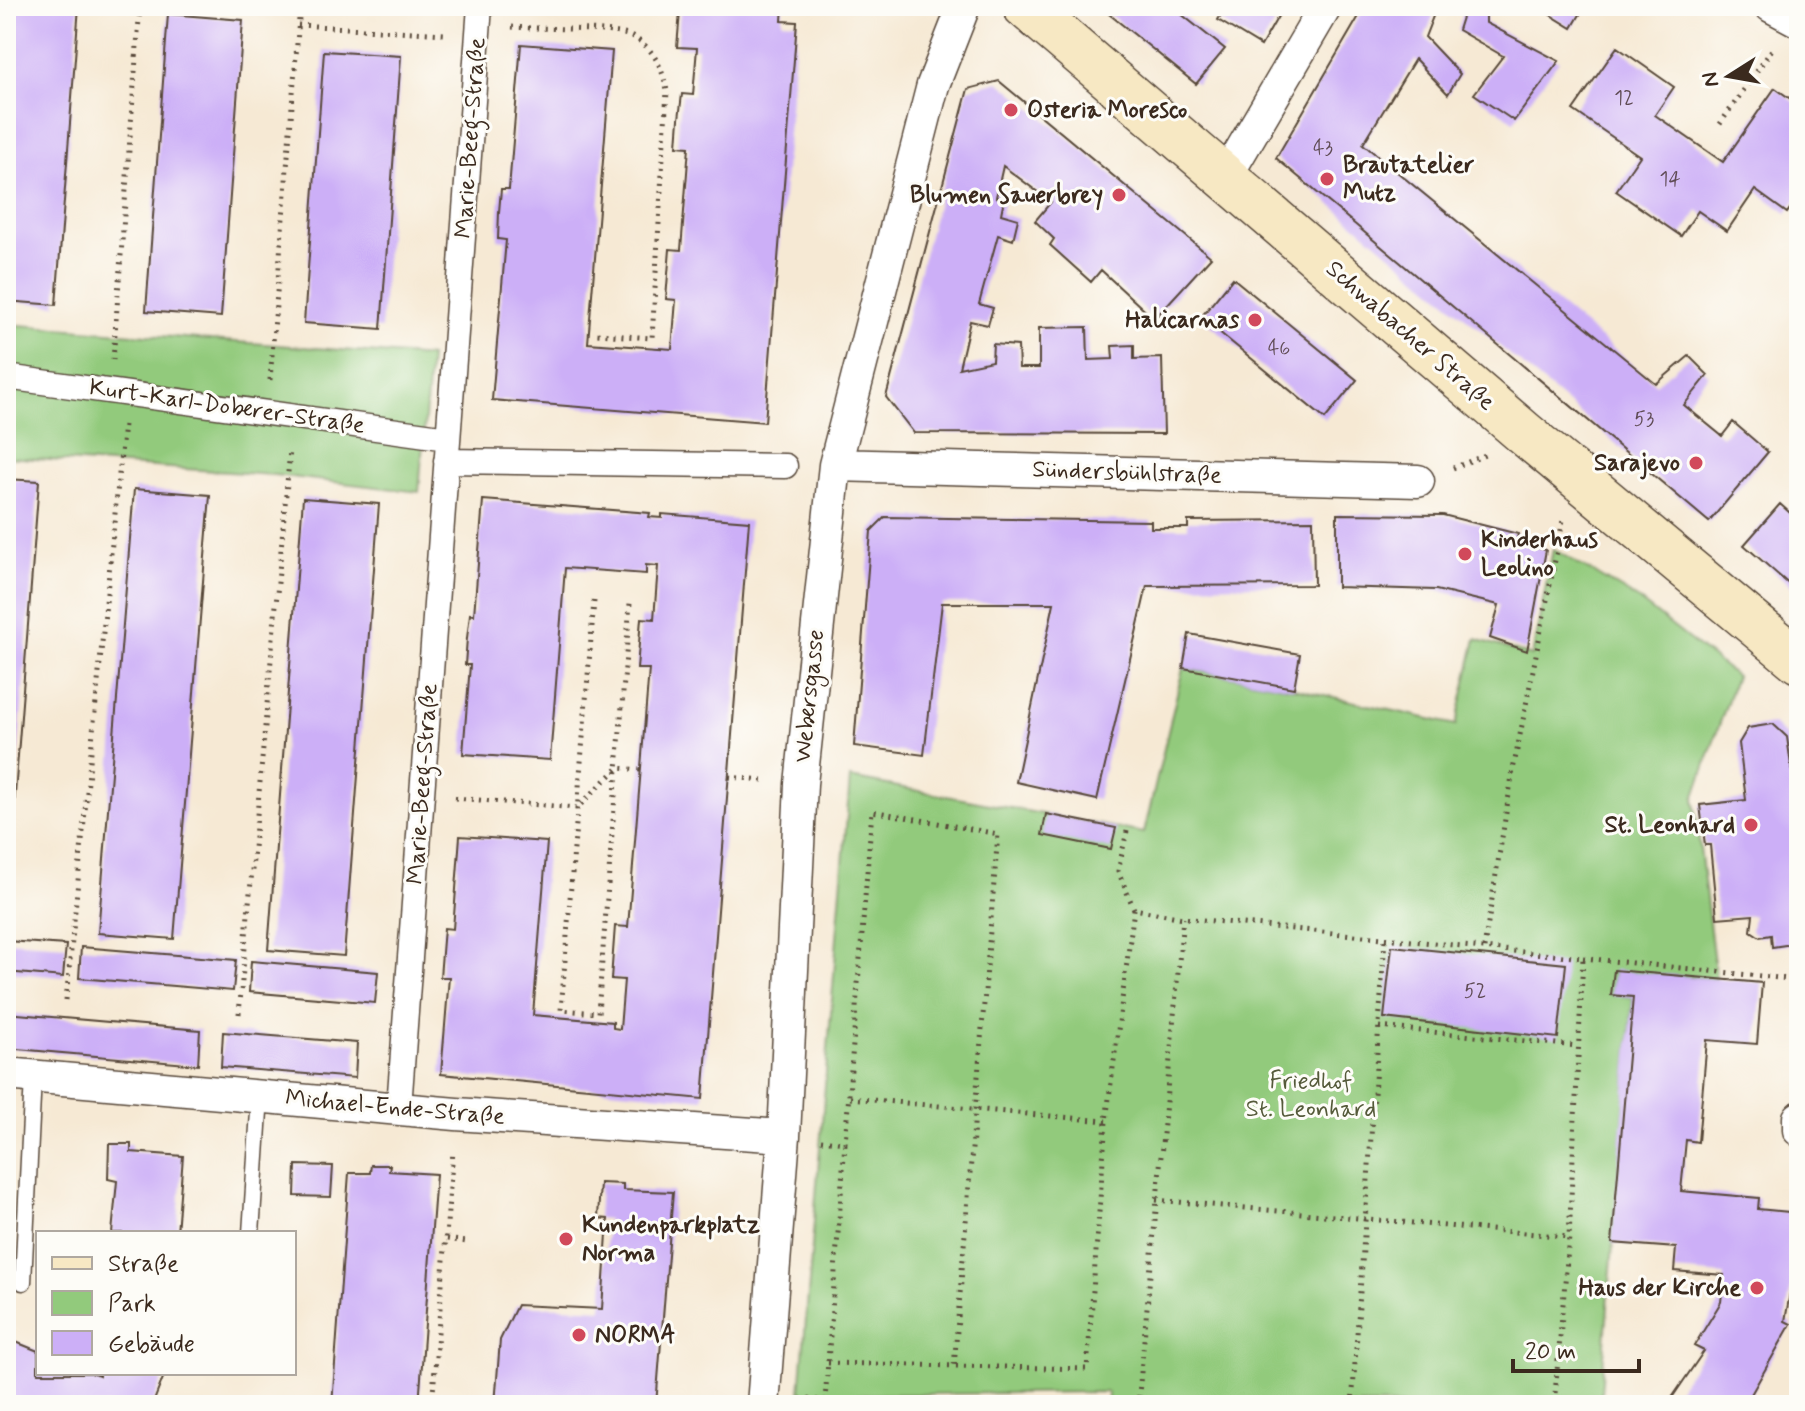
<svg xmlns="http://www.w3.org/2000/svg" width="1805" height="1411" font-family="Mynerve,sans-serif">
  <rect width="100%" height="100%" fill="#fdfcf7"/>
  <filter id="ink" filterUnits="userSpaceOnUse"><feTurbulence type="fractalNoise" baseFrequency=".0125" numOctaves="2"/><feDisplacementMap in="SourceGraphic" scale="16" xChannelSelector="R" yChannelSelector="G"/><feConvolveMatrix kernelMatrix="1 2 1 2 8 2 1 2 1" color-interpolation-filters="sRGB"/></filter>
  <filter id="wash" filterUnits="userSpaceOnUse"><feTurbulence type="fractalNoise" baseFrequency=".006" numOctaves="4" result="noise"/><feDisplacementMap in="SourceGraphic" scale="32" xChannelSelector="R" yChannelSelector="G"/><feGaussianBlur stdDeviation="1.8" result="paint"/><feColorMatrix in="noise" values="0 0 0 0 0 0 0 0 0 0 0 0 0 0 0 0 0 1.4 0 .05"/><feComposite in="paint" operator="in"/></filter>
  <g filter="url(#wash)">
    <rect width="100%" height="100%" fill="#f6e9d4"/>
    <path fill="#92ca7c" stroke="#667a4d" stroke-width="2" d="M6 324 430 357 419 492 274 475 6 457Z
      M1553 549 1636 598 1736 676 1694 799 1716 979 1614 971 1612 995 1633 997 1600 1405H1107L1108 1392 834 1395 832 1405H799L850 778 1144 833 1183 668 1294 688 1456 725 1476 639 1532 656Z"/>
    <g id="blocks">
      <path fill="#ccaff7" d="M6 6H79L56 305 6 301Z
        M595 6H783L782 21 797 22 765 422 492 400 506 240 498 239 499 212 501 189H509L521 44 612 51 588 343 672 349 676 300 666 299 670 249 681 250 689 147 677 146 679 119 682 94 693 95 697 48 677 47 680 12Z
        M1099 6H1171L1225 49 1196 84Z
        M1226 6H1284L1261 46 1218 20Z
        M1365 6H1437L1425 37 1460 74 1448 94 1415 59 1363 144 1656 384 1689 356 1708 375 1684 405 1722 436 1733 422 1768 452 1709 522 1276 158Z
        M1446 6H1486V23L1559 61 1514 121 1474 94 1503 56 1458 30 1463 14Z
        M1536 6H1585L1572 28Z
        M168 14 243 20 221 317 146 311Z
        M1617 47 1674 87 1655 115 1723 162 1775 88 1799 105V196L1787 213 1755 190 1727 231 1698 211 1681 236 1616 191 1640 156 1573 110Z
        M324 51 401 56 381 329 304 323Z
        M999 81 1211 257 1154 319 1101 270 1091 282 1050 245 1054 239 1035 221 1051 202 1003 166 996 197 1004 199 1001 214 1018 219 1013 240 998 235 979 304 993 308 988 325 970 321 959 368 992 361 993 344 1018 346 1019 368H1039V328L1087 327 1088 360 1113 359 1112 346 1134 345V359L1162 358 1164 434 914 433 886 397 968 89Z
        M1233 278 1357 380 1325 419 1201 317Z
        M6 479 39 481 8 886H6Z
        M134 489 210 495 174 939 98 933Z
        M303 498 379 504 344 956 268 950Z
        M483 500 650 513 649 517 662 518V514L749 521 703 1099 441 1074 449 977H440L444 928 453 929 460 836 547 842 533 1015 613 1022V1028L620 1029 624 980 611 979 615 926 628 927 649 669H637L641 618 654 619 658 566 646 565V574L565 568 550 760 463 754 470 665H465L467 638 470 614 474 615Z
        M1780 504 1799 521V593L1744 545Z
        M1337 514 1443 515 1518 534 1516 542 1546 550 1527 651 1490 638 1499 605 1436 590 1337 587Z
        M885 517 1151 521V528H1188V521L1313 520 1314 585 1147 586 1097 800 1016 782 1054 603H942L924 755 854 746 871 531Z
        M1189 634 1300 654 1294 688 1183 668Z
        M1773 724 1787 737 1795 793 1799 795V943L1772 947 1771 935 1760 937 1751 931 1753 915 1717 918 1710 845H1705L1700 805 1746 800 1739 743 1748 728Z
        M1046 814 1116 828 1111 849 1042 835Z
        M6 941 66 945 63 977 6 972Z
        M1392 946 1566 964 1558 1038 1384 1018Z
        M81 947 236 960 233 991 79 978Z
        M251 961 378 972 375 1003 249 992Z
        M1614 970 1762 983 1757 1044 1707 1040 1698 1142 1686 1140 1681 1191 1759 1198 1758 1209 1799 1213V1242L1785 1321 1791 1324 1745 1405H1667L1704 1351 1694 1346 1721 1302 1724 1275 1674 1271 1676 1248 1612 1243 1633 997 1611 995Z
        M6 1013 200 1030 198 1065 6 1048Z
        M223 1032 357 1043 355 1078 221 1067Z
        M109 1144H131V1152L183 1156 177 1233H112L117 1181 108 1179Z
        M296 1165 333 1166 331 1197 295 1196Z
        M371 1165H390L389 1171 436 1174 419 1405H332L349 1173H370Z
        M600 1183 623 1184V1190L673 1192 656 1405H495L500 1340 517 1305 602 1309 608 1219 598 1218Z
        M6 1338 38 1351V1373H91L99 1376V1373H165L154 1401 164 1405H6Z"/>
    </g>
  </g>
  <g filter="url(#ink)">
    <use href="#blocks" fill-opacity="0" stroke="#574739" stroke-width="2"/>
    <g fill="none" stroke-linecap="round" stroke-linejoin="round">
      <defs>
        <path id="service" d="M251 1233 260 1096
          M23 1282 33 1077"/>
        <path id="pedestrian" d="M6 377 448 438
          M446 461 785 466
          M399 1107 480 6"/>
        <path id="minor" d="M1771 6 1799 21
          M1225 178 1326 6
          M835 465 1418 481
          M6 1074 456 1114 784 1136
          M1799 1118V1130
          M763 1405 784 1136 801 784 835 465 933 85 964 6"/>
        <path id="secondary" d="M1025 6 1524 433 1799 661"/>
      </defs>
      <use href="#service" stroke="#574739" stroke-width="19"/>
      <use href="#pedestrian" stroke="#574739" stroke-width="27"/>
      <use href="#minor" stroke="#574739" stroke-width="35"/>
      <use href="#secondary" stroke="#574739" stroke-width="47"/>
      <path stroke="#574739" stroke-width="5" stroke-dasharray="2 6" stroke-linecap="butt" d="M298 25 445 34
        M512 27C536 29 612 28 630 36 653 45 663 69 667 91L652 338 597 334
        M1720 124 1773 48
        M113 360 140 6
        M270 380 300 6
        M1453 468 1485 455
        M594 601 561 1010 598 1013 630 603
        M729 777 763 780
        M455 798 577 808 618 768 641 770
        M1127 831 1118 871 1134 909 1183 918 1583 958 1569 1237 1554 1405
        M1484 948 1513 770 1563 520
        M1583 958 1799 980
        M66 1000 124 424
        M239 1014 290 450
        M1379 1027 1578 1046
        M850 1098 1106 1121
        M821 1140 845 1143 872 811 998 834 954 1367
        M1156 1200 1569 1237
        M447 1239 467 1242
        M828 1363 1087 1369 1106 1121 1134 909
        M800 1399 825 1400 845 1143
        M432 1405 453 1151
        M1138 1405 1183 918
        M1352 1405 1385 939"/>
      <use href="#service" stroke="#fff" stroke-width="16"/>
      <use href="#pedestrian" stroke="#fff" stroke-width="24"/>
      <use href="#minor" stroke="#fff" stroke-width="32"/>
      <use href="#secondary" stroke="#f7e8c3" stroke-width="44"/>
    </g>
  </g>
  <g fill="#d1495b" stroke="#fdfcf7" stroke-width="3">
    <circle cx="1011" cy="110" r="8"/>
    <circle cx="1327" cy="179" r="8"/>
    <circle cx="1119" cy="195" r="8"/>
    <circle cx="1255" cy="320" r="8"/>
    <circle cx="1696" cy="463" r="8"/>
    <circle cx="1465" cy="554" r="8"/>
    <circle cx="1751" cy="825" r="8"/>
    <circle cx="566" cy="1239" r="8"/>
    <circle cx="1757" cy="1288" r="8"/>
    <circle cx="579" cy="1335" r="8"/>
  </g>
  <g text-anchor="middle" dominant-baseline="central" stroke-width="6" stroke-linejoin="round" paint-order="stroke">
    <g font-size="20" fill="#5f4b54">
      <text x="1624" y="98">12</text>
      <text x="1323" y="148">43</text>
      <text x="1670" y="179">14</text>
      <text x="1279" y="348">46</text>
      <text x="1644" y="419">53</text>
      <text x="1475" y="991">52</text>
    </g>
    <g font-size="24" font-weight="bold" fill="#3b2a1e" stroke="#fdfcf7" text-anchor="start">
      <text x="1027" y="110">Osteria Moresco</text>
      <text x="1343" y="165">Brautatelier<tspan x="1343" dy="28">Mutz</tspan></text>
      <text x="1103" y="195" text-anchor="end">Blumen Sauerbrey</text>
      <text x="1239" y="320" text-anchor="end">Halicarnas</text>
      <text x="1680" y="463" text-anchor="end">Sarajevo</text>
      <text x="1481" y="540">Kinderhaus<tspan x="1481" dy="28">Leolino</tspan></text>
      <text x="1735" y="825" text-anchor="end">St. Leonhard</text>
      <text x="582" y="1225">Kundenparkplatz<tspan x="582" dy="28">Norma</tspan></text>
      <text x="1741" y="1288" text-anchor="end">Haus der Kirche</text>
      <text x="595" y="1335">NORMA</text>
    </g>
    <g font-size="24" fill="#3b2a1e" stroke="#fdfcf7">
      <text transform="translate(471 138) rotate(-86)">Marie-Beeg-Straße</text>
      <text transform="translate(1410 336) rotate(41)">Schwabacher Straße</text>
      <text transform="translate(227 407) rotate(8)">Kurt-Karl-Doberer-Straße</text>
      <text transform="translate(1127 473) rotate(2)">Sündersbühlstraße</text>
      <text transform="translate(810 696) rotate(-84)">Webersgasse</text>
      <text transform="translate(423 784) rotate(-86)">Marie-Beeg-Straße</text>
      <text transform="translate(395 1108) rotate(5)">Michael-Ende-Straße</text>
    </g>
    <g font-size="24" fill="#555a3a" stroke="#fdfcf7">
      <text x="1311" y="1081">Friedhof<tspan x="1311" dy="28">St. Leonhard</tspan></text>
    </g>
  </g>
  <rect width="1805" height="1411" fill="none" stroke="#fdfcf7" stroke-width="32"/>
  <rect x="36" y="1231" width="260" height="144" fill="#fdfcf7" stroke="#afa8a0" stroke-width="2"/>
  <rect x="52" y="1257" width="40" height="12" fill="#f7e8c3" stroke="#afa8a0" stroke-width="2"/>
  <text x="108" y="1271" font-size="24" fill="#3b2a1e">Straße</text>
  <rect x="52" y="1291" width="40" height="24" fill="#92ca7c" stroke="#afa8a0" stroke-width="2"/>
  <text x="108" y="1311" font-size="24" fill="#3b2a1e">Park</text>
  <rect x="52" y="1331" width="40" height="24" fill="#ccaff7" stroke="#afa8a0" stroke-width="2"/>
  <text x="108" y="1351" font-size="24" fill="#3b2a1e">Gebäude</text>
  <g transform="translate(1729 76) rotate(259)" stroke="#fdfcf7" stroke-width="6" paint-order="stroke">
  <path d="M0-6L14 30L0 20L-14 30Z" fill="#3b2a1e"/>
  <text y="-12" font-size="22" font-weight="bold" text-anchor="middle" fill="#3b2a1e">N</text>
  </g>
  <path d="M1513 1359v12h126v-12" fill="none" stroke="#3b2a1e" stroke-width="4"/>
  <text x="1525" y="1359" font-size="24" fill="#3b2a1e" stroke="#fdfcf7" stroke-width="6" paint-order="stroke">20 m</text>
</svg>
